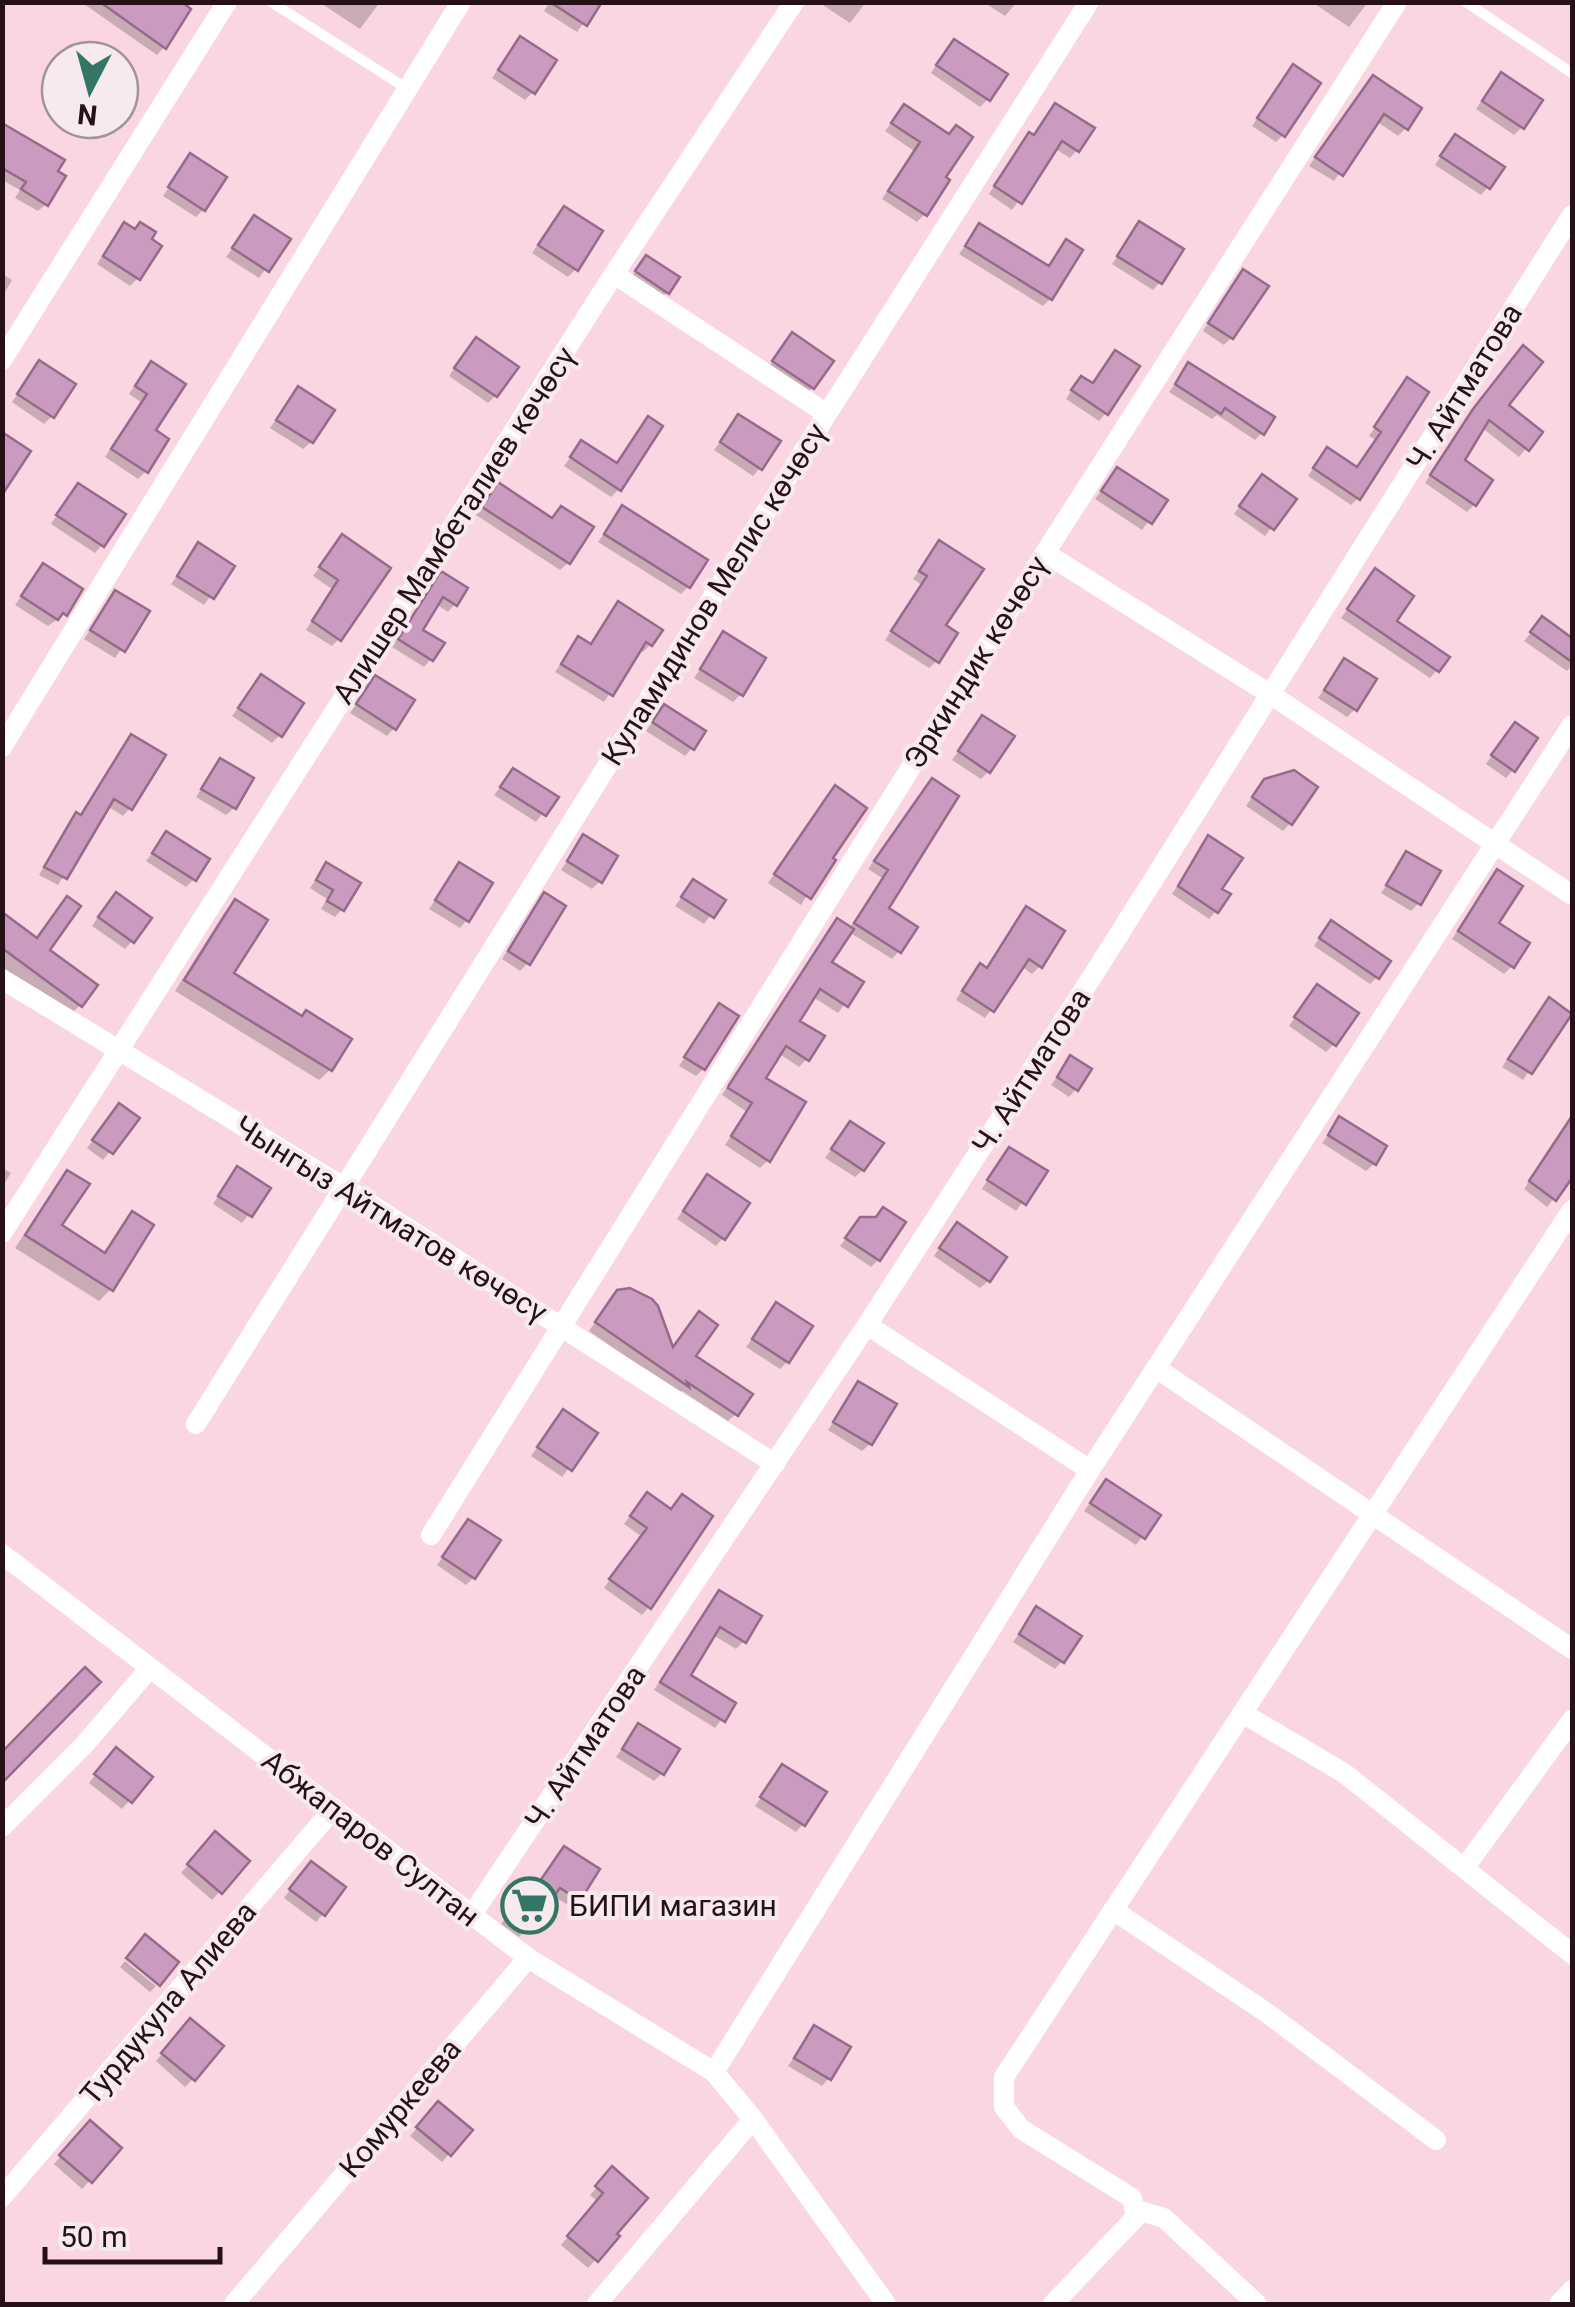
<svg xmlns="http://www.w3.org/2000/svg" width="1575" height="2307" font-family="Roboto,sans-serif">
  <rect width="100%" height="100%" fill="#fad6e2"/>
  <path fill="#0003" d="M81 2H177L164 47 157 55Z
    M319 2H380L360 29Z
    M550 2H599L577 32 544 11Z
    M818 2H866L850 23Z
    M983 2H1017L1005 16Z
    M1312 2H1368L1349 27Z
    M520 39 533 92 525 100 492 78Z
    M947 49 988 99 980 107 931 73Z
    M1293 68 1283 135 1276 142 1252 126Z
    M120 83 129 89 120 103Z
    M1494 83 1522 127 1514 135 1476 109Z
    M1365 86 1406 128 1398 136 1376 121 1334 181 1309 166Z
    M1055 106 1077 150 1070 158 1054 148 1012 210 989 194 1022 142 1029 135 1033 137Z
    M904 107 942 178 925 214 917 222 882 199 914 151 885 131Z
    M75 120H109L98 134Z
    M2 126 55 172 46 204 38 211 15 198 20 190 2 180Z
    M1448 145 1488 187 1481 195 1435 165Z
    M190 157 203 210 196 217 163 196Z
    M564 209 576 269 568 277 532 253Z
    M254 218 287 239 259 278 226 257Z
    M1140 224 1160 282 1153 290 1112 264Z
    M980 226 1047 268 1066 242 1050 299 1043 306 959 254Z
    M117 233 138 278 130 286 97 264Z
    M646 258 667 292 660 300 629 280Z
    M1243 272 1231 338 1224 345 1203 331Z
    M2 274 12 280 2 297Z
    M784 343 812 388 805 395 767 370Z
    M468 348 495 396 488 403 449 376Z
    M1115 353 1106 413 1099 421 1066 399 1074 386 1091 385Z
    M1516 356 1506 405 1539 432 1519 457 1481 427 1462 460 1475 504 1467 512 1425 483 1465 420Z
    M39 363 52 416 44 424 12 402Z
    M1189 365 1262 433 1255 440 1217 415 1212 419 1169 392Z
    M144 372 152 431 146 471 138 479 105 457 141 402 129 394Z
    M1407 381 1358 498 1351 505 1308 476 1320 458 1356 470 1376 440 1369 436Z
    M298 389 311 442 303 449 270 428Z
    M738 417 760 468 753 476 714 450Z
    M648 419 619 489 611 497 564 466 581 443 615 465Z
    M1117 470 1164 501 1142 530 1095 499Z
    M498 485 568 563 560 570 476 515Z
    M1255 485 1293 499 1265 536 1234 514Z
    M71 493 102 545 95 553 51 524Z
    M622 509 688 587 681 594 598 542Z
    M342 537 339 639 332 646 306 630 332 589 313 576Z
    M199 545 232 566 204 605 171 584Z
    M932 551 942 626 937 661 929 668 885 640 922 585 913 579Z
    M43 566 65 614 48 626 15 605Z
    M1375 572 1393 622 1437 670 1430 678 1341 618Z
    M441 574 455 604 448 612 436 604 420 630 431 659 424 667 392 647Z
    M115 593 147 612 115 658 84 639Z
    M618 604 650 645 643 652 639 649 604 702 555 672 578 639 589 646Z
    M1542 619 1572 641V665L1567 671 1524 641Z
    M724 634 741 694 733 702 694 678Z
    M1344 661 1355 709 1347 717 1318 698Z
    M261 677 280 735 272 743 232 716Z
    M375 678 394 728 387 736 350 713Z
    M657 715 692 748 685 756 646 731Z
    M982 718 989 771 981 779 952 760Z
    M1507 733 1513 770 1506 778 1486 764Z
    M132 737 130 808 123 816 107 806 58 885 39 875 69 823 76 815 79 817Z
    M220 761 234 808 226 815 196 797Z
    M513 771 555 797 536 822 494 795Z
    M925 789 886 908 899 951 892 959 849 932 829 963 861 983 838 1013 813 997 797 1022 807 1059 799 1067 778 1053 763 1078 768 1160 760 1168 725 1145 747 1112 722 1095 830 928 837 921 849 929 882 878 868 869Z
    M1257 790 1290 823 1283 831 1246 806Z
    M828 796 829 859 801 905 768 883Z
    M167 834 194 879 186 887 146 861Z
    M583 838 600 881 592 889 561 870Z
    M1208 838 1219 889 1216 911 1209 919 1172 894Z
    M1407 854 1419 903 1411 911 1381 893Z
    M326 865 342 909 335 917 321 909 327 899 310 888Z
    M459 865 467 920 460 928 429 909Z
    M1490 880 1496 924 1512 966 1504 974 1452 939Z
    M693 882 722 901 704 924 675 906Z
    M545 895 528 963 520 971 502 959Z
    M235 902 230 974 330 1070 319 1080 175 991 224 913Z
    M108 903 132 941 125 949 92 926Z
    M1026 909 1040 966 1032 974 1021 966 985 1018 956 1000 972 974 980 966 985 970Z
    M57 910 46 951 80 1005 69 1016 2 967V915L35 939Z
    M1324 931 1377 977 1370 984 1314 946Z
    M1310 995 1334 1044 1326 1052 1289 1026Z
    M719 1006 703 1069 696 1076 679 1066Z
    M1542 1008 1570 1014 1523 1080 1502 1067Z
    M1071 1058 1076 1089 1069 1097 1051 1085Z
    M112 1114 136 1119 103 1160 87 1148Z
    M1572 1116V1174L1547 1207 1524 1189Z
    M1340 1119 1374 1164 1366 1171 1322 1143Z
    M850 1124 863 1170 855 1177 825 1158Z
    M1002 1158 1044 1172 1016 1211 982 1189Z
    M2 1168 11 1173 2 1187Z
    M68 1173 58 1226 102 1254 133 1214 151 1226 111 1289 99 1301 15 1248 56 1185Z
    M230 1177 268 1189 242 1223 213 1204Z
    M700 1185 723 1238 716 1246 677 1219Z
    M861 1219 878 1260 871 1267 840 1246Z
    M949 1233 988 1281 980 1288 934 1256Z
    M610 1300 672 1350 699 1314 693 1357 736 1414 728 1421 682 1391 679 1393 589 1331Z
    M777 1305 787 1362 780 1369 746 1347Z
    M859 1384 870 1444 862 1451 828 1430Z
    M563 1412 595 1434 562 1477 531 1456Z
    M1106 1482 1158 1516 1136 1545 1084 1511Z
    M639 1503 670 1512 649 1607 642 1615 604 1588 641 1536 624 1524Z
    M468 1522 474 1577 466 1585 437 1565Z
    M719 1593 744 1641 736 1649 713 1635 687 1676 733 1704 715 1728 654 1690Z
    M1036 1610 1062 1661 1055 1669 1013 1642Z
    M639 1727 662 1773 654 1781 616 1757Z
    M108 1758 149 1777 122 1809 89 1783Z
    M782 1767 803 1824 796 1832 755 1806Z
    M208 1842 247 1862 212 1900 181 1873Z
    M564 1849 578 1899 571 1907 552 1895 519 1937 501 1924 526 1891 537 1886Z
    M304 1871 323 1914 316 1922 284 1898Z
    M125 1961 156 1986 150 1992 120 1967Z
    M814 2028 829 2078 822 2086 788 2066Z
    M183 2029 193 2079 185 2087 156 2061Z
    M431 2112 470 2130 442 2162 410 2136Z
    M82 2131 118 2149 82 2189 54 2164Z
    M612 2170 613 2234 616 2237 588 2268 561 2245 598 2202 590 2195Z"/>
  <path fill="#ca9bbe" stroke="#966a8a" stroke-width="2.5" d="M100 2H182L191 9 166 49Z
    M550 2H602L587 26Z
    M520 36 557 60 535 94 498 70Z
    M954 39 1008 74 990 101 936 65Z
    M1293 64 1321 83 1285 137 1257 118Z
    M1501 72 1543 100 1524 129 1482 101Z
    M1373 75 1422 108 1408 130 1384 114 1343 176 1315 157Z
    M1055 103 1095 128 1079 152 1062 141 1022 204 994 186 1029 132 1034 135Z
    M904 104 949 134 956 125 973 137 946 177 950 180 927 216 888 191 920 142 891 123Z
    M2 123 65 160 58 171 66 176 48 206 21 189 26 182 2 168Z
    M1455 134 1505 167 1490 189 1440 156Z
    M190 153 227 177 205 211 168 187Z
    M564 206 603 231 578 271 538 245Z
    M254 215 291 239 269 272 232 248Z
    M1139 221 1184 249 1162 284 1117 256Z
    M124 222 135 229 140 222 156 232 152 239 162 246 140 280 103 256Z
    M979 223 1049 266 1066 239 1083 250 1052 300 965 246Z
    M646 255 680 277 669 294 635 271Z
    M1243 269 1269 286 1233 339 1208 323Z
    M792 332 834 361 814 389 772 361Z
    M476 337 519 367 497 397 454 368Z
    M1523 345 1543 362 1509 405 1543 432 1529 451 1489 420 1465 460 1493 480 1476 506 1430 475 1473 409Z
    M1115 350 1140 366 1108 415 1071 390 1081 376 1093 383Z
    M39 360 76 384 54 418 17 394Z
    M151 361 186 384 156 430 169 439 148 473 111 449 147 394 135 386Z
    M1188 362 1275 417 1264 435 1225 408 1221 414 1175 384Z
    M1407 377 1429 392 1360 500 1313 468 1327 447 1357 467 1381 432 1374 427Z
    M298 386 335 410 313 443 276 420Z
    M738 414 781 441 762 470 720 442Z
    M648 416 663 426 621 491 570 457 581 440 617 463Z
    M2 432 31 451 2 495Z
    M1117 467 1168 500 1152 524 1101 491Z
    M1262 474 1297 499 1274 530 1239 506Z
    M498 482 552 518 561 506 594 527 570 564 482 507Z
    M78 483 126 514 104 547 56 515Z
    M622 505 708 560 690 588 604 534Z
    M342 534 391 568 341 641 312 621 338 580 319 567Z
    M939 540 984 569 946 625 958 633 939 663 891 631 927 576 919 571Z
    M198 542 235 566 214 599 177 576Z
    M43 563 83 589 67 616 63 613 58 620 21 596Z
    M1375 568 1414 596 1397 621 1450 657 1439 672 1347 609Z
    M441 571 468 588 457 606 443 597 423 630 445 643 433 661 398 639Z
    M115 590 150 611 125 652 90 630Z
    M618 601 663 630 652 646 646 642 613 696 561 664 578 636 591 644Z
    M1542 616 1572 638V662L1530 632Z
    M723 631 766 658 743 696 700 669Z
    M1344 658 1377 679 1357 711 1324 690Z
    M261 674 304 703 282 737 238 708Z
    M375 675 415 700 396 730 356 704Z
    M664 704 706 731 694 750 652 722Z
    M982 715 1015 736 990 773 958 751Z
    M1515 722 1538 738 1515 772 1491 755Z
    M131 734 166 755 132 810 114 799 67 879 44 867 76 812 81 815Z
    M220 758 254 778 236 809 201 789Z
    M513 768 559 797 546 816 500 787Z
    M1294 770 1318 787 1292 825 1252 797 1264 779Z
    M932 778 959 796 889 908 918 927 901 953 854 923 888 870 874 861Z
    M835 785 867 808 833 858 836 860 811 899 774 874Z
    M166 831 210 859 196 881 152 853Z
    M583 834 618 856 602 883 567 861Z
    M1208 835 1243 858 1222 889 1231 894 1218 913 1178 886Z
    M1406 851 1441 871 1421 905 1386 885Z
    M326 862 361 883 344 911 327 901 333 890 316 880Z
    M459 862 493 883 469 922 435 900Z
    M1497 869 1523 886 1499 923 1530 943 1514 968 1458 931Z
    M693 879 726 900 714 918 681 897Z
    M116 892 152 918 134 943 98 917Z
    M544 892 566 906 530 965 508 951Z
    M67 896 81 906 50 950 98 985 82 1007 2 948V912L37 938Z
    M235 899 268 920 234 973 302 1016 306 1010 352 1039 332 1071 184 980Z
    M1026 906 1065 931 1042 968 1029 959 994 1012 962 991 980 963 987 968Z
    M837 918 854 929 832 962 864 982 848 1007 820 989 800 1021 825 1036 809 1061 786 1046 766 1078 806 1102 770 1162 731 1136 752 1103 728 1088 729 1085Z
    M1331 920 1391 961 1379 979 1319 938Z
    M1317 984 1359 1013 1336 1046 1294 1017Z
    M1549 997 1572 1014 1532 1074 1508 1059Z
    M719 1003 739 1016 705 1070 684 1057Z
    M1070 1055 1092 1069 1078 1091 1057 1077Z
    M119 1103 140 1118 113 1154 92 1140Z
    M1339 1116 1387 1146 1376 1165 1328 1135Z
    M1572 1116V1178L1556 1201 1529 1181Z
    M850 1121 884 1143 864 1171 831 1149Z
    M1009 1147 1048 1171 1026 1205 987 1180Z
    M237 1166 271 1188 252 1217 218 1196Z
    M67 1170 90 1184 62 1225 105 1253 132 1211 154 1225 113 1291 25 1235Z
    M707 1174 750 1203 725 1240 683 1211Z
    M883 1207 906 1222 880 1261 845 1238 860 1217H876Z
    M957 1222 1007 1257 990 1282 939 1248Z
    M630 1288 652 1299 658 1306 673 1347 699 1311 718 1325 696 1356 753 1394 738 1416 687 1382 689 1387 595 1322 617 1290Z
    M776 1302 813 1326 789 1363 752 1339Z
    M858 1381 897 1404 872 1445 833 1422Z
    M563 1409 598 1433 572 1471 537 1447Z
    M1106 1479 1161 1515 1145 1539 1090 1503Z
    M647 1492 671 1509 682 1494 713 1516 651 1609 609 1579 647 1528 630 1516Z
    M468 1519 501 1540 475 1579 442 1557Z
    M719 1590 762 1616 746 1643 720 1627 691 1675 736 1703 725 1722 660 1682Z
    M1036 1606 1082 1636 1064 1663 1019 1634Z
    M85 1667 101 1682 2 1783V1752Z
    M638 1723 680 1749 664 1775 622 1749Z
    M116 1747 153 1777 132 1803 94 1774Z
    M782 1764 827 1792 805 1826 760 1797Z
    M215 1831 250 1861 222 1894 187 1864Z
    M564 1846 600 1869 580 1901 560 1888 528 1931 507 1915 533 1880 538 1884Z
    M311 1861 346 1887 325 1916 289 1889Z
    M145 1934 179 1962 160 1986 126 1958Z
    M190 2018 224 2046 195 2081 161 2053Z
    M814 2025 851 2047 831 2080 794 2058Z
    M438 2101 473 2130 451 2156 416 2127Z
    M90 2120 122 2148 92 2183 59 2155Z
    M612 2166 648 2198 617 2234 620 2236 598 2262 567 2236 603 2193 595 2186Z"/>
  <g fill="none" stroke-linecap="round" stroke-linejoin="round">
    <path stroke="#fff" stroke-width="10" d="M271 2 406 88
      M1466 2 1572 73"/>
    <path stroke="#fff" stroke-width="20" d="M614 274 827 414
      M2 360 227 2
      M1045 553 1270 694 1572 895
      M2 747 461 2
      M2 979 345 1188 775 1464
      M2 1233 614 274 794 2
      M867 1325 1090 1470
      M1156 1368 1572 1649
      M196 1424 827 414 1089 2
      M431 1535 1045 553 1397 2
      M2 1554 528 1958 714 2072 753 2119 886 2304
      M1242 1713 1344 1773 1572 1954
      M2 1827 84 1745 150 1668
      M1465 1867 1572 1720
      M1113 1910 1267 2013 1436 2140
      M471 1916 867 1325 1099 966 1572 215
      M714 2072 1090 1470 1572 725
      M2 2197 334 1808
      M1134 2209 1164 2218 1257 2304
      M234 2304 528 1958
      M597 2304 753 2119
      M1053 2304 1136 2217 1132 2198 1021 2129 1004 2107V2077L1572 1210
      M1559 2304 1572 2290"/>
  </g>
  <defs>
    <symbol id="supermarket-ring" viewBox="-11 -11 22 22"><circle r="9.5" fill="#f7eaee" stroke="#337666" stroke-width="1.5"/><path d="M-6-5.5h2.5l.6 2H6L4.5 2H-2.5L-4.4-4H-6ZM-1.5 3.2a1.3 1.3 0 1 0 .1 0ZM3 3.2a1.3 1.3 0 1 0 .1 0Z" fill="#337666"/></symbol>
  </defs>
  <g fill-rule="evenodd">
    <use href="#supermarket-ring" x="498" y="1874" width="63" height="63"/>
  </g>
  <g text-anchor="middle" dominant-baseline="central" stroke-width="8" stroke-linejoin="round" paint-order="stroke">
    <g font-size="30" fill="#261119" stroke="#f7eaee">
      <text transform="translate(1464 387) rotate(-58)">Ч. Айтматова</text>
      <text transform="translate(454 525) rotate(-57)">Алишер Мамбеталиев көчөсү</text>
      <text transform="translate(714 594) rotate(-58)">Куламидинов Мелис көчөсү</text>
      <text transform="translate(976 662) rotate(-58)">Эркиндик көчөсү</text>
      <text transform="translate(1031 1071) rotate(-57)">Ч. Айтматова</text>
      <text transform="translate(391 1219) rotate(32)">Чынгыз Айтматов көчөсү</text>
      <text transform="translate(585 1747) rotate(-56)">Ч. Айтматова</text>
      <text transform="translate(371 1838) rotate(38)">Абжапаров Султан</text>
      <text transform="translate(168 2003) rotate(-50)">Турдукула Алиева</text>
      <text transform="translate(400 2108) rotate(-50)">Комуркеева</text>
    </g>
    <g font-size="30" fill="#261119" stroke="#f7eaee" text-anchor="start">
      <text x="569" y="1905">БИПИ магазин</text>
    </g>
  </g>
  <rect width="1575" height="2307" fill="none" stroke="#261119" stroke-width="10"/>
  <g transform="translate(90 90) rotate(186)"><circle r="48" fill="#f7eaee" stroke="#a39399" stroke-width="2.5"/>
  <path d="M0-8L18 38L0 25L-18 38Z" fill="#337666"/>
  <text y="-15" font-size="28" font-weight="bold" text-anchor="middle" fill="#261119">N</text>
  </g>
  <path d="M45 2247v15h175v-15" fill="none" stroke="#261119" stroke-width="5"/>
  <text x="60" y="2247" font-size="30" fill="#261119" stroke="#f7eaee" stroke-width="8" paint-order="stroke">50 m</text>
</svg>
